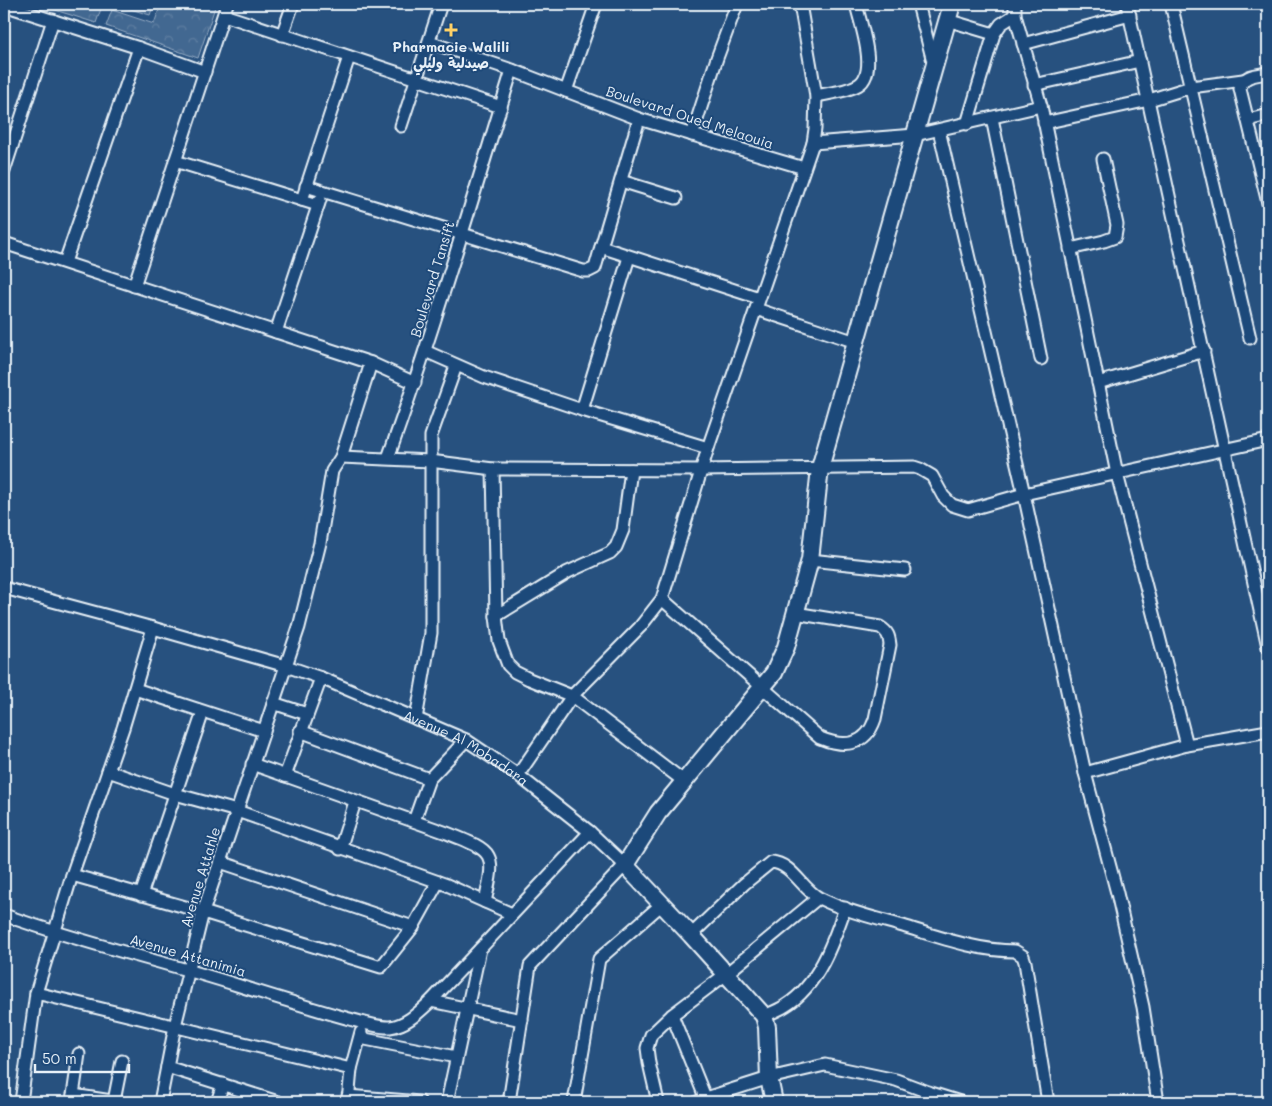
<svg xmlns="http://www.w3.org/2000/svg" width="1272" height="1106" font-family="Mali,'Playpen Sans Arabic',sans-serif">
  <defs>
    <pattern id="forest-crowns" width="20" height="18" patternUnits="userSpaceOnUse" patternTransform="scale(1.25)"><rect width="20" height="18" fill="#436891"/><path d="M2 6a3 3 0 1 1 6 0M12 15a3 3 0 1 1 6 0" fill="none" stroke="#5e7ea1"/></pattern>
  </defs>
  <rect width="100%" height="100%" fill="#27517f"/>
  <filter id="ink" filterUnits="userSpaceOnUse"><feTurbulence type="fractalNoise" baseFrequency=".02" numOctaves="2"/><feDisplacementMap in="SourceGraphic" scale="10" xChannelSelector="R" yChannelSelector="G"/><feConvolveMatrix kernelMatrix="1 2 1 2 8 2 1 2 1" color-interpolation-filters="sRGB"/></filter>
  <g filter="url(#ink)">
    <path fill="url(#forest-crowns)" stroke="#96acc4" d="M36 4H93L102 6 96 23Z
      M114 4H154L150 15Z
      M161 4H216L198 58 106 26 112 10 154 24Z"/>
    <g fill="none" stroke-linecap="round" stroke-linejoin="round">
      <defs>
        <g id="street">
          <path d="M918 4 934 65"/>
          <path d="M1015 4V15L1041 106 1117 474 1187 745"/>
          <path d="M1127 4 1268 647"/>
          <path d="M1171 4 1250 338"/>
          <path d="M4 5 139 48 205 72"/>
          <path d="M224 15 501 107"/>
          <path d="M947 20 994 34"/>
          <path d="M282 35 293 4"/>
          <path d="M429 42 512 70 639 119 804 168"/>
          <path d="M1023 44 1130 15"/>
          <path d="M1268 73C1256 75 1242 75 1240 89L1268 203"/>
          <path d="M1034 85 1140 61"/>
          <path d="M566 91 596 4"/>
          <path d="M816 96C829 93 846 92 858 85 879 73 860 23 856 4"/>
          <path d="M992 118 1041 359"/>
          <path d="M639 119 601 247 759 298"/>
          <path d="M1248 120 1268 115"/>
          <path d="M1044 123 1149 100 1191 87 1243 80"/>
          <path d="M967 124 994 34 1001 24 1015 15"/>
          <path d="M401 126 441 4"/>
          <path d="M939 130 1024 494 1085 773 1117 893 1143 1007 1158 1102"/>
          <path d="M692 135 717 58 737 4"/>
          <path d="M813 143 915 135 1041 106"/>
          <path d="M175 161 318 205"/>
          <path d="M4 171 53 20"/>
          <path d="M621 181 676 198"/>
          <path d="M306 186 583 271H589L595 268 601 247"/>
          <path d="M302 200 349 57"/>
          <path d="M4 243 371 363 415 383"/>
          <path d="M1070 249 1104 241 1115 237 1117 225 1103 159"/>
          <path d="M65 262 139 48"/>
          <path d="M134 286 227 4"/>
          <path d="M756 309 856 342"/>
          <path d="M276 332 320 200"/>
          <path d="M425 351 484 377 582 410 708 448"/>
          <path d="M1098 383 1204 351"/>
          <path d="M582 410 629 257"/>
          <path d="M341 457 430 461 493 469 702 470 914 467 920 469 932 476 943 496 952 505 968 510 1024 494 1268 440"/>
          <path d="M388 458C434 330 472 200 512 70"/>
          <path d="M493 469 496 616 499 641 508 665 515 672 529 679 572 696 685 782"/>
          <path d="M810 560 905 570"/>
          <path id="s1" d="M4 588 153 628 286 666 321 678 466 740 518 775 590 832 625 865 530 966 509 1102"/>
          <path d="M662 599 820 738C844 748 866 746 875 719L890 645C889 636 888 632 880 627L795 613"/>
          <path d="M496 616 568 572 610 553 616 547 623 530 631 470"/>
          <path d="M135 689 264 731"/>
          <path d="M273 703 307 714"/>
          <path d="M416 719 431 633V436L456 366"/>
          <path d="M300 731 429 779"/>
          <path d="M252 764 447 833C495 852 496 852 485 902"/>
          <path d="M108 771 175 794 237 811 388 864 447 885 512 914"/>
          <path d="M1085 773 1187 745 1268 731"/>
          <path d="M518 775 572 696 640 627 662 599 708 448 813 143 815 129 816 96 800 4"/>
          <path d="M285 776 321 678"/>
          <path d="M414 821 429 779 466 740"/>
          <path d="M340 849 355 802"/>
          <path d="M220 862 413 927"/>
          <path d="M72 875 203 912 381 967 413 927 438 882"/>
          <path d="M141 895 203 712"/>
          <path d="M4 915C82 943 162 961 240 986 275 997 310 1008 346 1018 358 1021 378 1028 390 1027 407 1025 420 1011 431 1001L590 832"/>
          <path d="M691 935 744 884 771 862C792 863 802 889 819 898 845 911 875 918 903 926 939 937 977 951 1015 951L1023 956 1025 962 1048 1102"/>
          <path d="M36 993 351 1069"/>
          <path d="M431 1001 522 1020"/>
          <path d="M672 1015 707 1102"/>
          <path d="M764 1016C771 1013 779 1010 785 1006 818 986 833 943 845 908"/>
          <path d="M360 1038 456 1057"/>
          <path d="M167 1067 278 1102"/>
          <path d="M73 1095 118 1102"/>
          <path d="M348 1096 420 1102"/>
          <path d="M114 1101 122 1061"/>
          <path d="M21 1102 36 993 72 875 123 728 153 628"/>
          <path d="M72 1102 79 1054"/>
          <path d="M160 1102 175 1026 203 912 299 627 320 543 332 471 341 457 371 363"/>
          <path d="M217 1102 223 1084"/>
          <path d="M348 1102 351 1069 361 1032"/>
          <path d="M447 1102 480 949"/>
          <path d="M574 1102 599 959 662 904"/>
          <path d="M658 1102 649 1063 647 1048 651 1035 672 1015 726 974 818 898"/>
          <path d="M697 1102 706 1098 769 1078 825 1065 896 1080 928 1092 960 1102"/>
        </g>
        <path id="secondary" d="M774 1102 769 1078 767 1027 764 1016 691 935 625 865 658 813 774 673 786 647 810 560 820 468 952 4"/>
      </defs>
      <use href="#street" stroke="#e8f1f8" stroke-width="15"/>
      <use href="#secondary" stroke="#e8f1f8" stroke-width="20"/>
      <use href="#street" stroke="#1f4a7a" stroke-width="11"/>
      <use href="#secondary" stroke="#1f4a7a" stroke-width="16"/>
    </g>
  </g>
  <path fill="#ffd166" stroke="#1f4a7a" stroke-width="2" d="M448.5 22.5h5v5h5v5h-5v5h-5v-5h-5v-5h5z"/>
  <g text-anchor="middle" dominant-baseline="central" stroke-width="4" stroke-linejoin="round" paint-order="stroke">
    <g font-size="14" font-weight="bold" fill="#e8f1f8" stroke="#1f4a7a">
      <text x="451" y="46">Pharmacie Walili<tspan x="451" dy="16">صيدلية وليلي</tspan></text>
    </g>
    <g font-size="14" fill="#e8f1f8" stroke="#1f4a7a">
      <text transform="translate(690 117) rotate(18)">Boulevard Oued Melaouia</text>
      <text transform="translate(432 279) rotate(-73)">Boulevard Tansift</text>
      <text stroke="none"><textPath href="#s1" startOffset="491">Avenue Al Mobadara</textPath></text>
      <text transform="translate(200 877) rotate(-73)">Avenue Attahle</text>
      <text transform="translate(188 955) rotate(16)">Avenue Attanimia</text>
    </g>
  </g>
  <rect width="1272" height="1106" fill="none" stroke="#1f4a7a" stroke-width="20"/>
  <rect x="10" y="10" width="1252" height="1086" fill="none" stroke="#e8f1f8" stroke-width="2" filter="url(#ink)"/>
  <path d="M35 1064v8h94v-8" fill="none" stroke="#e8f1f8" stroke-width="2.5"/>
  <text x="42" y="1064" font-size="15" fill="#e8f1f8" stroke="#1f4a7a" stroke-width="4" paint-order="stroke">50 m</text>
</svg>
